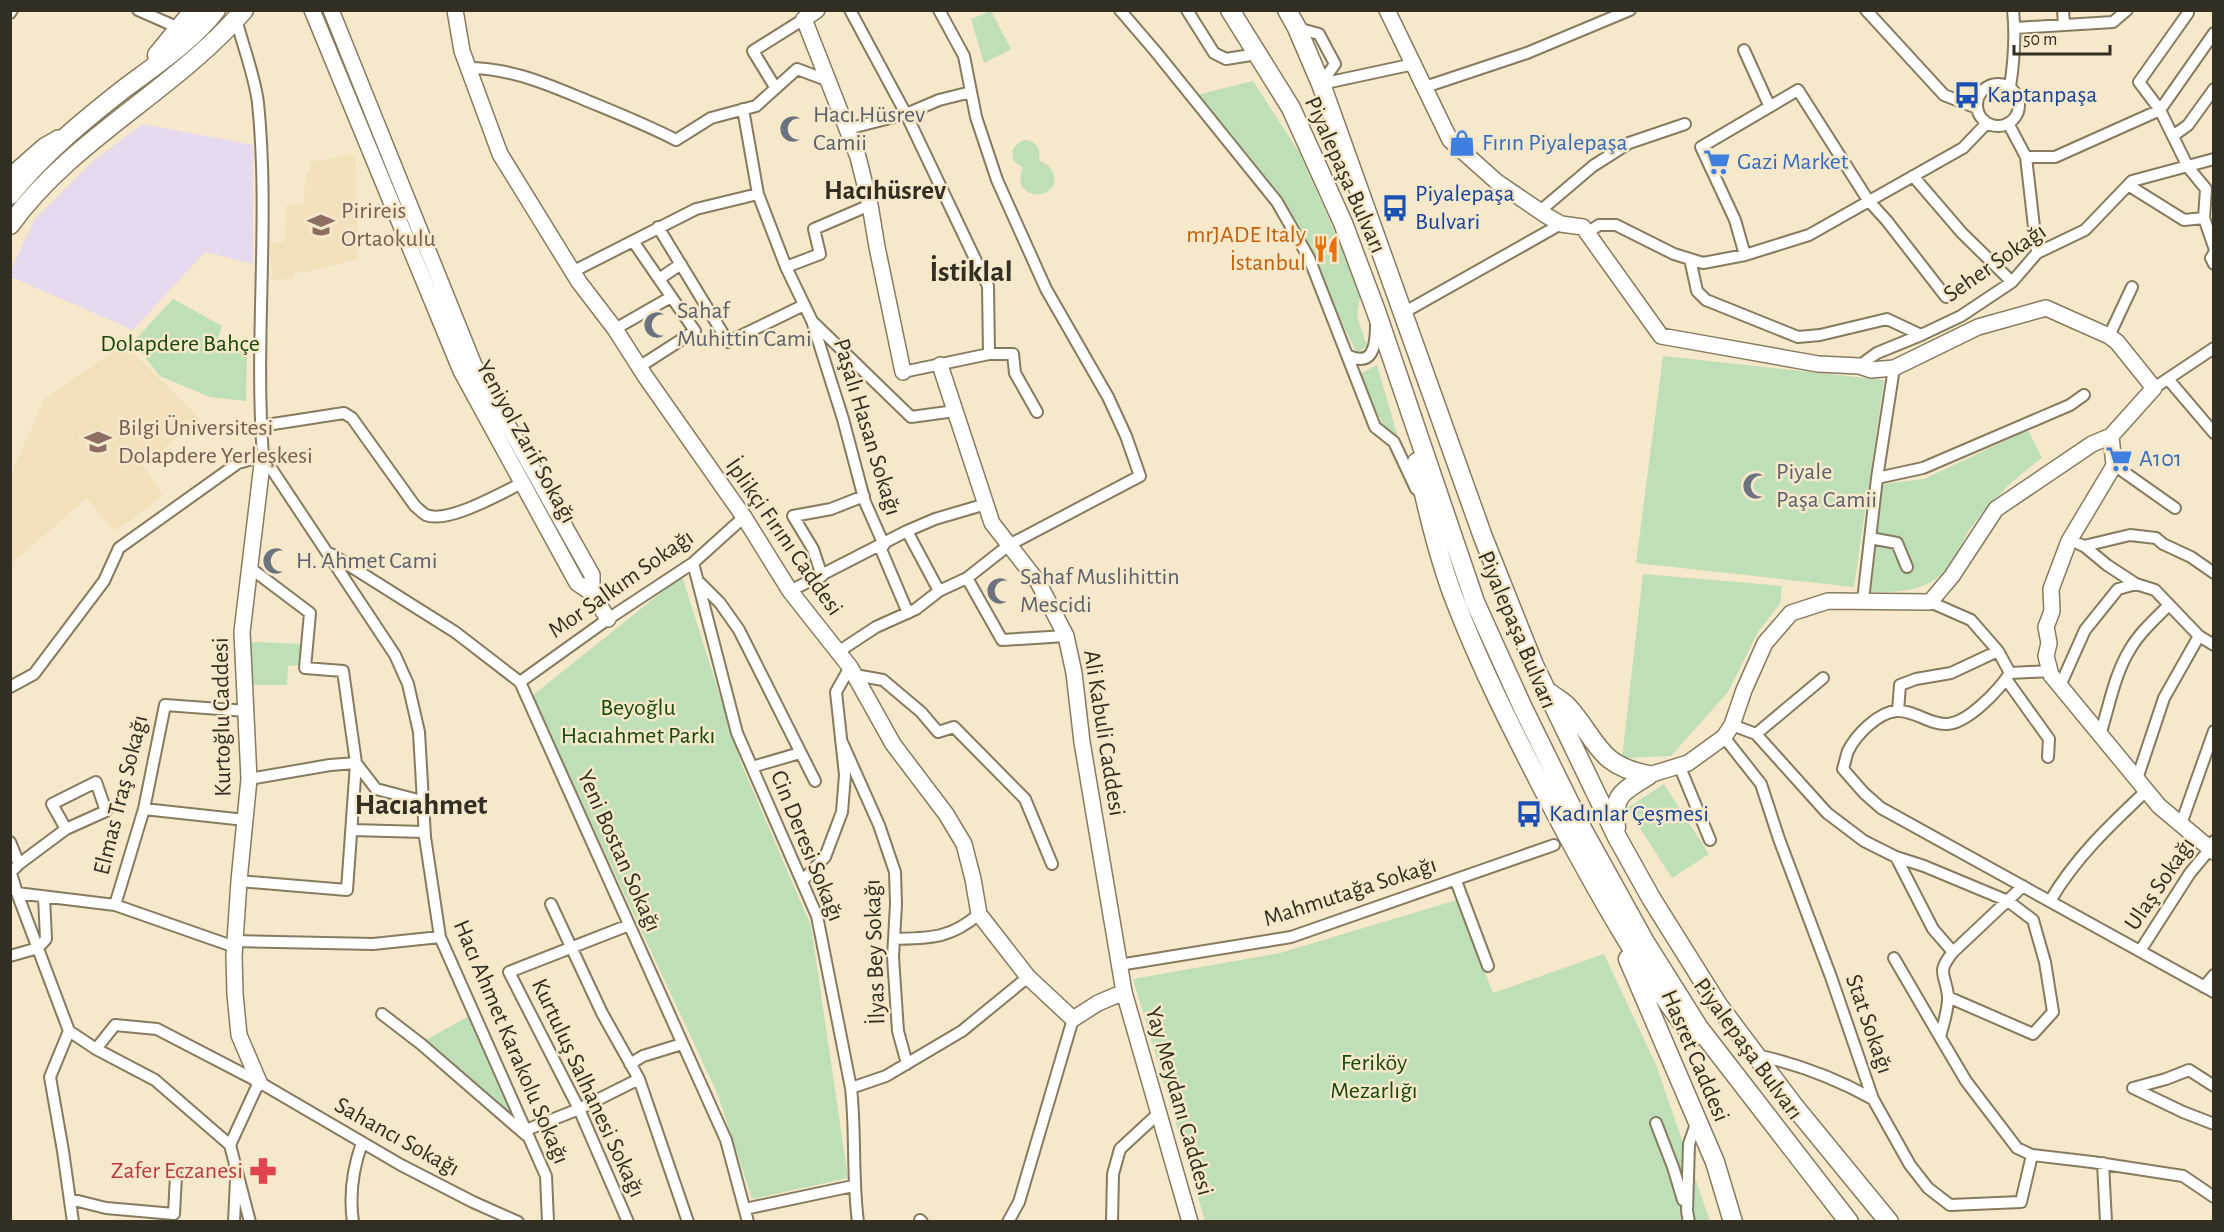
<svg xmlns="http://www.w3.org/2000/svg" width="2224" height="1232" font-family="'Alegreya Sans',sans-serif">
  <rect width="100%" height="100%" fill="#f6e8ca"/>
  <path fill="#e8daee" d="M143 124 253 145V264L205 252 133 330 11 277V270L35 219 94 160Z"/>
  <path fill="#f2e1bb" d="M355 154 358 259 311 271 294 273V278L273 280 269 242H285L286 205H303L306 172 310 171V162Z
    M124 344 200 419 143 465 163 496 114 532 87 498 11 564V475L44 399Z"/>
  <path fill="#bfdfb8" d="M991 11 1011 49 984 63 971 19Z
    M1253 81 1299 152 1341 246 1360 296 1357 316 1367 346 1357 353 1338 315 1311 249 1283 199 1197 95Z
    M1025 140C1037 141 1041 150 1039 161 1045 163 1051 166 1053 173 1063 202 1008 202 1023 168L1014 161C1010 151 1014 143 1025 140Z
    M173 299 222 326 216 345 247 349 246 401 210 397 160 376 133 342Z
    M1663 356 1884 380 1854 587 1636 563Z
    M1377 365 1399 441 1384 428 1360 374Z
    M2028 430 2042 458C2014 478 1994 498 1973 525 1962 539 1957 560 1944 572 1925 592 1896 592 1871 592L1883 484 1924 479Z
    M1643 574 1782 586 1780 604 1758 632 1728 692 1671 756 1622 758Z
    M682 576 741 763 811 926 848 1178 752 1199 718 1095 532 696Z
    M251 642 302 644 299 665 288 666 287 685H251Z
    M1664 784 1709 854 1672 878 1627 808Z
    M1457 900 1493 993 1604 954 1656 1065 1710 1221H1205L1133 979 1280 953Z
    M469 1016 513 1112 509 1115 426 1040Z"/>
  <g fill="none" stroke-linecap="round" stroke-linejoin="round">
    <defs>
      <path id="street" d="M138 10 179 28
        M850 10 906 114 988 286 989 354
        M1120 10 1156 52 1277 202 1309 258 1375 427 1394 442 1416 489
        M1187 10 1214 53 1226 59 1257 54
        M1866 10 1944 95 1977 108
        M2063 10 2064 25
        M10 13 12 10
        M2188 13 2139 82 2160 110 2214 33
        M236 19C243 46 255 77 258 103 270 221 254 339 263 456
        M1297 28 1319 34 1335 64 1321 84
        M2015 28 2113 22 2127 10
        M1744 50 1769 105
        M468 68C510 68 544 83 583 99 614 112 645 124 676 140L711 118 756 106 797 69 829 81
        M1321 84 1414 64
        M1977 105a21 21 0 1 1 42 0a21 21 0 1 1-42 0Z
        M775 87 753 51 804 19
        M1425 87 1527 53 1630 10
        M2010 87C2014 61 2016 37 2013 10
        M743 109 758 194 786 267 812 321 911 417 955 411
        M2008 123 2026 157 2037 253
        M847 129 906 114 939 100 971 92
        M2173 136 2188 125 2214 89
        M2026 157H2055L2160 110 2188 167 2206 189 2204 218 2184 220 2128 185
        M1913 176 1962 233 2012 282
        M1540 211 1593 166 1629 143 1685 124
        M2204 218 2214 247
        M658 227 728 342 804 305
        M1587 233 1599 225H1616L1674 254 1703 263 1745 255 1809 235 1963 148 1987 123
        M633 241 659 279
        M2214 253 2211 258 2214 264
        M1745 255 1735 220 1701 147 1798 90 1868 200 1887 221 1946 297
        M1690 259 1697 291 1706 300 1798 337 1820 335 1887 319 1921 335
        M786 267 820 254 814 229 870 205
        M572 272 696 209 758 194
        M1403 313 1561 224
        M813 324 843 419 865 502 884 545
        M615 329 671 297
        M2109 336 2132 287
        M1347 355C1373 368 1376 346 1376 325
        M1859 366 1877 353 1921 335 1961 316 2012 282 2037 253 2085 230 2132 181 2214 159
        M639 367 695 331 659 279 681 264
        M903 372 989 354H1013L1015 373 1037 412
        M2168 379 2214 433
        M2154 388 2214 348
        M260 426 344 413 352 418 415 506C418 508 422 513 426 515 448 524 501 493 522 483
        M263 456 395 655 408 684 419 732 425 837 440 937 546 1176 548 1222
        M2114 465 2175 508
        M1877 478 1923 468 2070 405 2084 395
        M907 531 939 591
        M1870 538 1897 543 1907 567
        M2079 544 2084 546 2130 535 2156 538 2163 544 2191 557 2214 573
        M2084 546 2107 565 2136 584 2155 590 2199 636 2214 645
        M880 547 908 613
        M331 554 455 632 520 682 726 1140 748 1222
        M693 563 737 733 817 916 851 1088C856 1132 852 1177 858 1222
        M822 576 813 549 793 516 831 509 864 496
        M967 578 1002 640 1066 636
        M698 581 720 603 739 630 815 781
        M790 591 907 531 935 519 986 504
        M1863 600 1877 478 1894 368
        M1930 602 1971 620 1998 651 2010 673 2050 671
        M838 652 876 627 916 609 939 591 967 578 1009 545 1140 476 1126 436 1108 397 1046 289 997 180 976 117 964 56 939 10
        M2010 673C1999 690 1968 723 1947 724 1930 725 1914 710 1897 711 1878 712 1856 735 1848 751 1846 756 1845 763 1843 769L1864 793 1881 808 2214 992
        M855 675 883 680 921 712 938 732 954 727 1025 799 1052 864
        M2006 679 2049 739 2048 757
        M520 682 608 619 693 563 744 517
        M2060 686 2085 630 2118 589 2136 584
        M10 687 34 674 104 581 119 548 238 463 263 456
        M1898 711 1900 685 1916 679 1951 673 1998 651
        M1732 725 1756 734 1827 813 1864 841 1896 857 1924 866 2008 901 2033 920 2045 962 2053 1012 2033 1034 1948 997
        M1756 734 1823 678
        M2100 735C2109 707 2114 676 2129 651 2139 633 2155 619 2169 605
        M1724 737 1761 784 1779 839 1831 977 1873 1099 1910 1165 1928 1188 1950 1205 2021 1202 2032 1155
        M841 740 879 825 895 872 896 904 893 957 898 1031 907 1064
        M1679 765 1710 840
        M752 767 800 753
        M249 779 330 765 356 763 376 789 422 801
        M2137 779 2164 698 2199 636
        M144 809 245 820
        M2181 824 2214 731
        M352 830 424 832
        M10 842 19 864 14 869
        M1896 857 1933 929 1953 952
        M19 864 66 829 106 811 96 782 52 804 66 829
        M10 870 17 893 69 1031
        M803 880 825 857 842 812 845 775 836 692 850 667
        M239 881 347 890 356 763 343 671 305 668 310 613 249 567
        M1456 881 1488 966
        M2023 886 1953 952C1936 973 1945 973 1948 995 1949 1008 1943 1025 1940 1037L1966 1081 2017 1148 2032 1155 2092 1162 2183 1176 2214 1197
        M17 893 115 905 235 947
        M2050 901C2075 858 2110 825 2146 791
        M551 904 602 1013 639 1079 688 1222
        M115 905 144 809 165 705 247 711
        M894 939C930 938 950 939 979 914
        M235 941 373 944 440 937
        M2140 951 2190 873 2210 849 2214 841
        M10 956 38 948 46 939 44 897
        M1894 958 1940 1037
        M1119 965 1291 937 1554 845
        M2204 987 2214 975
        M382 1014 421 1044 526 1135
        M69 1031 96 1049 155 1080 230 1145
        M69 1031 50 1077 63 1151 73 1222
        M96 1049 115 1025 157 1029 259 1082 401 1165 473 1202 518 1222
        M1756 1055C1799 1064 1835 1078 1873 1099
        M630 1064 643 1056 682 1044
        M851 1088 886 1076 962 1031 1028 977
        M2133 1088 2183 1112 2214 1124
        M2133 1088 2166 1079 2189 1070 2214 1086
        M1656 1123 1673 1167 1683 1200
        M526 1130 579 1109 639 1079
        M2103 1163 2106 1222
        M70 1199 106 1208 174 1214 176 1175
        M745 1209 853 1186
        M920 1220 922 1222
        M234 1222 236 1180
        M250 1222 230 1145 259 1082
        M353 1222C349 1194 353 1168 362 1143
        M628 1222 579 1109 509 972 629 925
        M1008 1222 1019 1202 1073 1019 1079 1016
        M1112 1222 1113 1174 1120 1149 1160 1112
        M1689 1222 1687 1211 1689 1144 1697 1121"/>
      <path id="secondary" d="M312 10 461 371 577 583 592 593 608 619
        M331 10 474 365 592 575V593
        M455 10 462 51 500 154 579 282 615 329 645 376 744 517 790 591 850 667 893 744 946 814 964 844 973 879 979 914 1028 977 1073 1019 1098 1003 1124 992
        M817 10 804 19 858 157 870 205 877 247 903 372
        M1387 10 1450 140 1497 182 1547 216 1561 224 1583 227 1661 336 1818 364 1859 366 1871 370 1894 368 1978 327 2046 308 2109 336 2117 342 2154 388 2111 436 2114 465 2112 469 2069 541 2051 589 2052 611 2046 627 2049 643 2046 656 2051 675 2159 806 2214 852
        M10 176 44 146 58 138
        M940 365 992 523 1038 582 1066 636 1074 673 1082 742 1124 992 1190 1222
        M1649 775 1688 763 1724 737 1732 725 1744 690 1765 643 1791 613 1828 601 1930 602 1952 576 1996 509 2092 444 2111 436
        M259 1082 239 1035 235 994 234 956 239 881 249 779 242 632 263 456"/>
      <path id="primary" d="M1230 10 1291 108 1343 223 1376 311 1475 602 1523 708 1583 830 1645 942 1699 1028 1849 1222
        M1287 10 1297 28 1321 84 1483 537 1534 665 1617 837 1651 898 1718 1005 1794 1106 1889 1222
        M157 55 194 10
        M10 195C43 154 84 120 125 88 157 64 191 42 216 10
        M10 225C73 138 174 91 244 10
        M1417 462C1426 505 1436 548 1451 590 1480 668 1519 743 1557 816 1598 893 1640 968 1693 1037
        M1550 693C1556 698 1564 702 1569 708 1598 741 1598 766 1649 775
        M1616 828C1613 792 1622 793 1649 775
        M1628 959 1715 1162 1733 1222"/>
    </defs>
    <use href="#street" stroke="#877b5f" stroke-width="14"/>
    <use href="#secondary" stroke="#877b5f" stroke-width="18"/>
    <use href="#primary" stroke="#877b5f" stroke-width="21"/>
    <use href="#street" stroke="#fff" stroke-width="10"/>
    <use href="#secondary" stroke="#fff" stroke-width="15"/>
    <use href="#primary" stroke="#fff" stroke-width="18"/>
  </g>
  <defs>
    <symbol id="bus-bare" viewBox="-9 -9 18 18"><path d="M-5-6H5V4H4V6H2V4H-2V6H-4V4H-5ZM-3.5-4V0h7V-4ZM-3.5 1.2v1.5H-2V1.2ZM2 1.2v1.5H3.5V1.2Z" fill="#1a4fb4" stroke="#f6e8ca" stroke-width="2.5" paint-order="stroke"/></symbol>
    <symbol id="mosque-bare" viewBox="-9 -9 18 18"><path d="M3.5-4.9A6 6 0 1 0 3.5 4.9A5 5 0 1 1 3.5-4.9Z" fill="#6b7280" stroke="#f6e8ca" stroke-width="2.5" paint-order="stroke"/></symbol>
    <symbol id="shop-bare" viewBox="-9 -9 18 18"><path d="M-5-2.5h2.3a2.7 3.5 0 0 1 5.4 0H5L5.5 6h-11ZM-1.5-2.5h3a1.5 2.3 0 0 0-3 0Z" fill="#3f7fe0" stroke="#f6e8ca" stroke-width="2.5" paint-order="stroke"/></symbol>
    <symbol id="supermarket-bare" viewBox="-9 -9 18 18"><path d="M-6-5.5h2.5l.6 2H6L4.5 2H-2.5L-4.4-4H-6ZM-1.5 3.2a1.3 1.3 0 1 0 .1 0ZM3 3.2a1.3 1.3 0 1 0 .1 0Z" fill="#3f7fe0" stroke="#f6e8ca" stroke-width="2.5" paint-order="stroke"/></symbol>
    <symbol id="school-bare" viewBox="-9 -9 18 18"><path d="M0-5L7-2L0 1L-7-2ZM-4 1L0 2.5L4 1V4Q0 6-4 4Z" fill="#8d6e63" stroke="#f6e8ca" stroke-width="2.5" paint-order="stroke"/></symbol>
    <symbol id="restaurant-bare" viewBox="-9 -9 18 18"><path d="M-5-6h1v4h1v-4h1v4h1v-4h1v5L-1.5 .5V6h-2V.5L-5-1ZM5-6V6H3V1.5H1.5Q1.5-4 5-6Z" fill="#e8710a" stroke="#f6e8ca" stroke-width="2.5" paint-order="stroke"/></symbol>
    <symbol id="university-bare" viewBox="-9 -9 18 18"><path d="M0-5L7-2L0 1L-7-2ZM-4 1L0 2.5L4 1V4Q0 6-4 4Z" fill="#8d6e63" stroke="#f6e8ca" stroke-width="2.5" paint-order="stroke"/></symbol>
    <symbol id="pharmacy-bare" viewBox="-9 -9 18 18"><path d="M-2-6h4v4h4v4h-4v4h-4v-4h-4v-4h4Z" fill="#e0444e" stroke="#f6e8ca" stroke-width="2.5" paint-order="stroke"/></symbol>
  </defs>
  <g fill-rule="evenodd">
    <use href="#bus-bare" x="1948" y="76" width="38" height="38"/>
    <use href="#mosque-bare" x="774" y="110" width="38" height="38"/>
    <use href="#shop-bare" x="1443" y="124" width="38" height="38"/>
    <use href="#supermarket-bare" x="1698" y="143" width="38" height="38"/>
    <use href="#bus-bare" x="1376" y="189" width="38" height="38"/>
    <use href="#school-bare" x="302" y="206" width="38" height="38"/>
    <use href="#restaurant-bare" x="1307" y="230" width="38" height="38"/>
    <use href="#mosque-bare" x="638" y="306" width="38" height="38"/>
    <use href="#university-bare" x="79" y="423" width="38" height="38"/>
    <use href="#supermarket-bare" x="2100" y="440" width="38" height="38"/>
    <use href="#mosque-bare" x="1737" y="467" width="38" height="38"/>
    <use href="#mosque-bare" x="257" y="542" width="38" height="38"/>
    <use href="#mosque-bare" x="981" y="572" width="38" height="38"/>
    <use href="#bus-bare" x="1510" y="795" width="38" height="38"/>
    <use href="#pharmacy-bare" x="244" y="1152" width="38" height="38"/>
  </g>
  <g text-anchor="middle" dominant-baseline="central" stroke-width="5" stroke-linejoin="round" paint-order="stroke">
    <g font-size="24" fill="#164399" stroke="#f6e8ca" text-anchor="start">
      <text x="1987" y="95">Kaptanpaşa</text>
      <text x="1415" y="194">Piyalepaşa<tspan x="1415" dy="28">Bulvari</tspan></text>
      <text x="1549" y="814">Kadınlar Çeşmesi</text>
    </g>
    <g font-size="24" fill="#5b616d" stroke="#f6e8ca" text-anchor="start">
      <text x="813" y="115">Hacı Hüsrev<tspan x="813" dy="28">Camii</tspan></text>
      <text x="677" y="311">Sahaf<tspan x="677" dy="28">Muhittin Cami</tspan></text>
      <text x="1776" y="472">Piyale<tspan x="1776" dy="28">Paşa Camii</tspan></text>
      <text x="296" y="561">H. Ahmet Cami</text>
      <text x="1020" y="577">Sahaf Muslihittin<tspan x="1020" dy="28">Mescidi</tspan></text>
    </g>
    <g font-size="24" fill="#366cbe" stroke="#f6e8ca" text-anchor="start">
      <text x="1482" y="143">Fırın Piyalepaşa</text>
      <text x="1737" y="162">Gazi Market</text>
      <text x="2139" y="459">A101</text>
    </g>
    <g font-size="24" fill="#332e22" stroke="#f6e8ca">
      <text transform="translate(1345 175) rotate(66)">Piyalepaşa Bulvarı</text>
      <text transform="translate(1995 263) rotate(-35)">Seher Sokağı</text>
      <text transform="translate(867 427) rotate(73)">Paşalı Hasan Sokağı</text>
      <text transform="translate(526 442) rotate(61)">Yeniyol Zarif Sokağı</text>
      <text transform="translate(784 537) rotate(55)">İplikçi Fırını Caddesi</text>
      <text transform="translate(621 584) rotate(-35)">Mor Salkım Sokağı</text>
      <text transform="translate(1517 630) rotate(67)">Piyalepaşa Bulvarı</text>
      <text transform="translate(222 717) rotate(-91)">Kurtoğlu Caddesi</text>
      <text transform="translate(1104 733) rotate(81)">Ali Kabuli Caddesi</text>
      <text transform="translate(121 795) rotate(-76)">Elmas Traş Sokağı</text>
      <text transform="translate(807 846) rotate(68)">Cin Deresi Sokağı</text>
      <text transform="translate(619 851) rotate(66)">Yeni Bostan Sokağı</text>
      <text transform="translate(2160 884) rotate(-56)">Ulaş Sokağı</text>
      <text transform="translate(1350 892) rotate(-18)">Mahmutağa Sokağı</text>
      <text transform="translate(875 952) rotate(-92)">İlyas Bey Sokağı</text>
      <text transform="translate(1869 1024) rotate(71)">Stat Sokağı</text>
      <text transform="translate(511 1042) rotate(67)">Hacı Ahmet Karakolu Sokağı</text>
      <text transform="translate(1748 1049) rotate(54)">Piyalepaşa Bulvarı</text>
      <text transform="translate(1695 1056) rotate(67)">Hasret Caddesi</text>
      <text transform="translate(588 1088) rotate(65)">Kurtuluş Salhanesi Sokağı</text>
      <text transform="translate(1179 1101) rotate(74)">Yay Meydanı Caddesi</text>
      <text transform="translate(397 1137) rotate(29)">Sahancı Sokağı</text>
    </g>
    <g font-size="24" fill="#785e54" stroke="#f6e8ca" text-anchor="start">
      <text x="341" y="211">Pirireis<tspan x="341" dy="28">Ortaokulu</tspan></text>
      <text x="118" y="428">Bilgi Üniversitesi<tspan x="118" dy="28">Dolapdere Yerleşkesi</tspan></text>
    </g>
    <g font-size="24" fill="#c56008" stroke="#f6e8ca" text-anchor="end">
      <text x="1306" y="235">mrJADE Italy<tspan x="1306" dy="28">İstanbul</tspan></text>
    </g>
    <g font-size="24" fill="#17480b" stroke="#f6e8ca">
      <text x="180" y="344">Dolapdere Bahçe</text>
      <text x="638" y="708">Beyoğlu<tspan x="638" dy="28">Hacıahmet Parkı</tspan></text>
      <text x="1374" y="1063">Feriköy<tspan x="1374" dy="28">Mezarlığı</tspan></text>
    </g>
    <g font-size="24" fill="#be3a42" stroke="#f6e8ca" text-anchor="end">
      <text x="243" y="1171">Zafer Eczanesi</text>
    </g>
    <g font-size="27" font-weight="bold" fill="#332e22" stroke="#f6e8ca">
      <text x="885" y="190">Hacıhüsrev</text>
    </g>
    <g font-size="30" font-weight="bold" fill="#332e22" stroke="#f6e8ca">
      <text x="971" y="272">İstiklal</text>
      <text x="421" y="805">Hacıahmet</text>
    </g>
  </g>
  <rect width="2224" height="1232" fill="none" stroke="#332e22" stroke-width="24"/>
  <path d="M2014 45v9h96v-9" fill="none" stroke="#332e22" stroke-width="3"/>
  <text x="2023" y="45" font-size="18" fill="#332e22" stroke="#f6e8ca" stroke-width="4.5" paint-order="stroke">50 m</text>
</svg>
